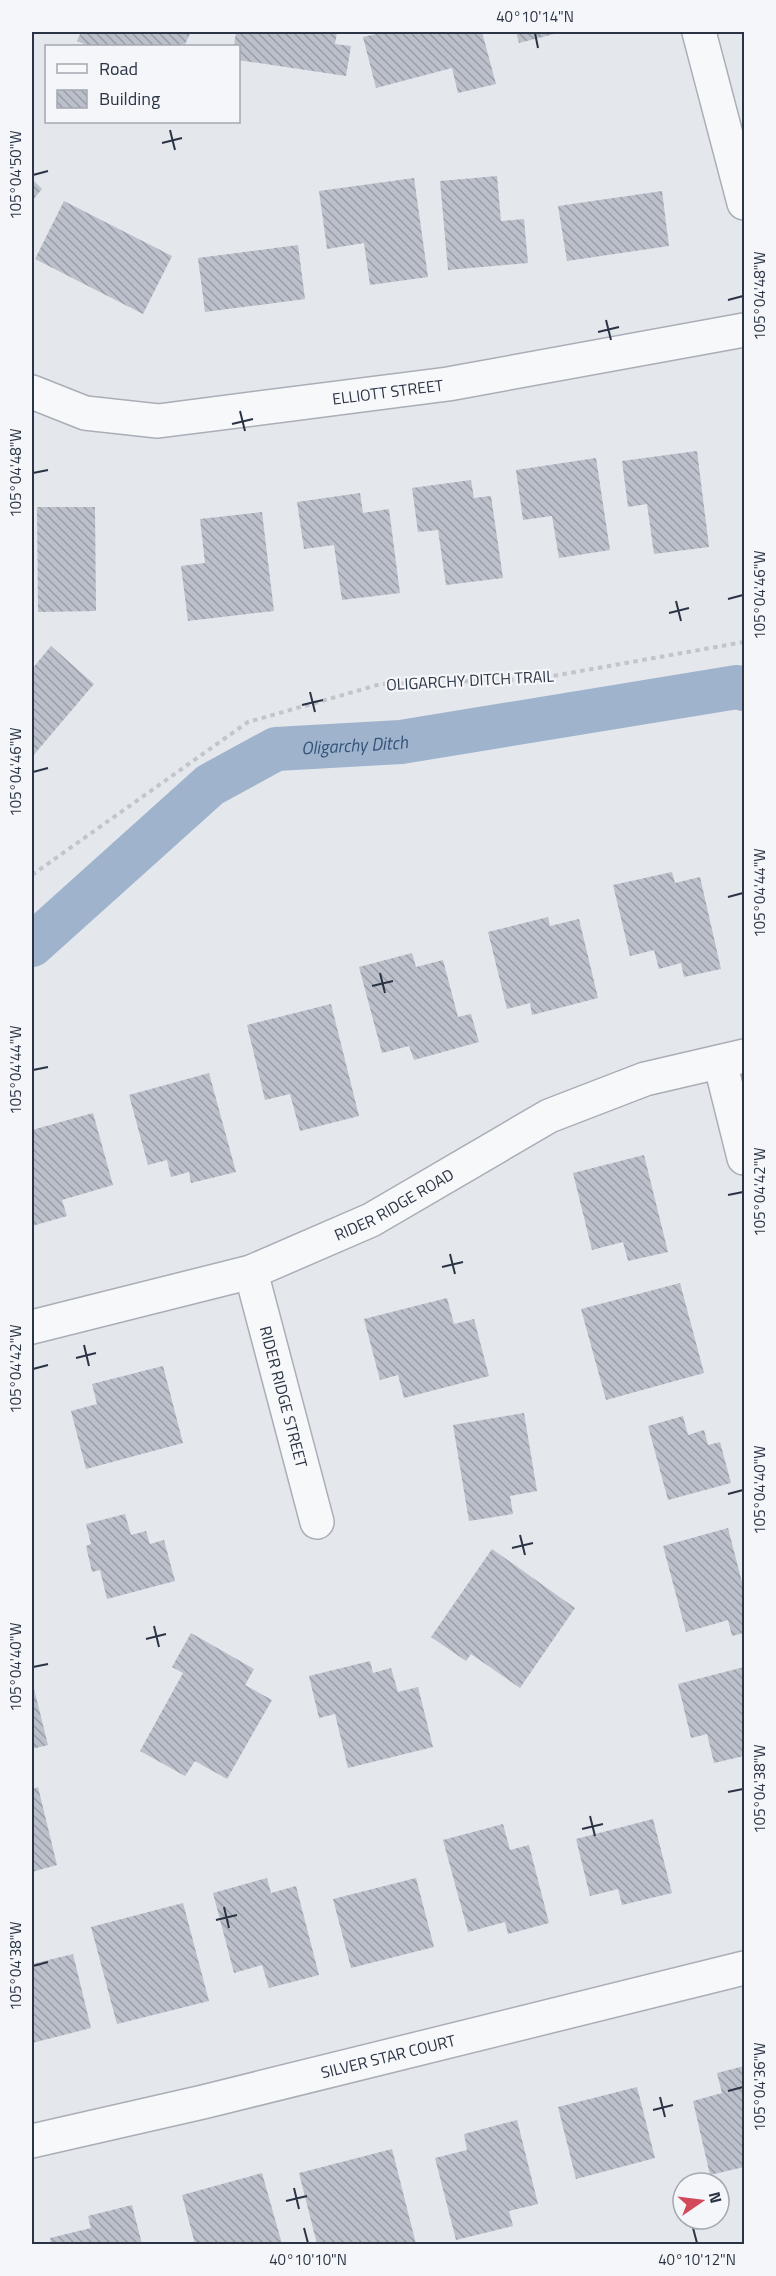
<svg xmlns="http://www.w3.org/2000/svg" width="776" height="2276" font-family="'Titillium Web',sans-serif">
  <defs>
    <pattern id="building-back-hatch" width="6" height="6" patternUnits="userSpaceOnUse" patternTransform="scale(1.5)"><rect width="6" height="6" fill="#bbc0ca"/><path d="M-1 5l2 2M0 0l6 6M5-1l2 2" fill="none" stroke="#989da6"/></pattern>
  </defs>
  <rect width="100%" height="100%" fill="#e4e7ec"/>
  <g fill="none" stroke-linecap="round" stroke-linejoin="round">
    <path stroke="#9fb4cc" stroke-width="44" id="s1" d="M32 945 210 785 276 749 401 742 737 687 744 689"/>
  </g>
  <path fill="url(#building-back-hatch)" d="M81 32H191L184 46H89L77 41Z
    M236 32H337L335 44 351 46 346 76 238 60V46H234Z
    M384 32H482L496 84 458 93 452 68 376 88 363 37Z
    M516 32H562L519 43Z
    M497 176 501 221 524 219 528 263 448 270 440 181Z
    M414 178 428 277 370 285 364 243 327 249 319 191Z
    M32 179 42 189 32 201Z
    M662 191 669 246 567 261 558 206Z
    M64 201 172 256 143 314 35 259Z
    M298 245 305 299 205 312 198 258Z
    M697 451 709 547 654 554 647 504 628 507 622 461Z
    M596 458 610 550 559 558 552 516 523 520 516 470Z
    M471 480 474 498 491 496 503 578 446 585 438 530 418 532 412 488Z
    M360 493 363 513 389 509 400 593 342 600 334 545 304 549 297 502Z
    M37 507H95L96 611 38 612Z
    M262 512 274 611 188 621 181 566 205 563 200 519Z
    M51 646 94 684 32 757V669Z
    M672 872 675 883 700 877 721 969 684 977 681 963 659 969 654 950 630 956 613 885Z
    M548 917 550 926 579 919 598 998 532 1015 530 1003 507 1009 488 932Z
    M412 953 416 967 443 960 458 1017 471 1014 479 1042 414 1060 409 1046 382 1053 359 967Z
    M331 1004 359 1116 300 1131 290 1094 265 1100 247 1025Z
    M209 1073 236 1172 191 1183 189 1172 171 1177 167 1160 148 1165 129 1095Z
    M93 1113 113 1185 62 1200 67 1216 32 1226V1130Z
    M644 1155 668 1252 628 1261 623 1242 592 1250 573 1173Z
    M680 1283 704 1373 606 1400 581 1309Z
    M447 1298 454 1324 474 1319 489 1376 404 1398 398 1375 380 1380 364 1319Z
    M163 1366 183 1443 86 1469 71 1411 97 1404 92 1384Z
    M524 1413 537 1491 510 1496 513 1514 469 1521 453 1425Z
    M683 1416 688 1435 704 1430 708 1445 720 1442 731 1483 668 1500 648 1426Z
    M125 1514 131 1535 146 1531 150 1544 164 1540 175 1581 107 1599 100 1570 92 1572 86 1546 91 1544 86 1524Z
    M728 1528 744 1590V1633L732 1636 728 1620 686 1632 663 1546Z
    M492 1549 575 1608 520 1688 471 1654 466 1661 431 1637Z
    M191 1633 254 1669 245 1685 272 1700 227 1779 195 1761 185 1776 140 1751 183 1673 172 1667Z
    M370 1661 373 1673 391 1668 398 1692 418 1687 433 1747 348 1768 335 1714 319 1718 309 1676Z
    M744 1667V1756L714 1763 707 1734 691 1738 678 1684Z
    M32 1681 48 1745 32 1749Z
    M38 1787 57 1865 32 1872V1789Z
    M653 1819 672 1893 622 1905 618 1889 590 1896 576 1839Z
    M503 1824 510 1850 529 1845 549 1923 508 1934 505 1922 468 1932 443 1840Z
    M267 1878 271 1893 296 1886 319 1975 269 1988 262 1965 234 1973 213 1893Z
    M416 1878 434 1947 351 1968 333 1899Z
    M183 1903 209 2001 117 2024 91 1927Z
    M73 1954 91 2028 32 2043V1964Z
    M744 2066V2167L710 2175 693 2101 722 2093 717 2073Z
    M637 2087 655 2158 576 2179 558 2107Z
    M517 2120 538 2204 509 2211 513 2226 456 2240 435 2158 467 2150 464 2134Z
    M392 2149 416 2244H317L299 2173Z
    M262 2173 282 2244H195L182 2195Z
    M132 2205 142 2244H51L50 2238 91 2228 88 2216Z"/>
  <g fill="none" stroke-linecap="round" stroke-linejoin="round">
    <defs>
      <g id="minor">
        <path d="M699 32 744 203"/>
        <path id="s2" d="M32 392 85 413 158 421 448 384 744 330"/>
        <path d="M720 1062 744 1158"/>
        <path id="s3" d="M251 1272 317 1522"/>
        <path id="s4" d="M32 1327 251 1272 371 1220 549 1116 645 1079 744 1056"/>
        <path id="s5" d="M32 2141 203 2102 744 1968"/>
      </g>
    </defs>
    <use href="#minor" stroke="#a9aeb7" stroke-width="36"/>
    <path stroke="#c2c5cb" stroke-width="4" stroke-dasharray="4.5 4.5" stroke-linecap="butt" d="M32 875 248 722 381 684 536 679 744 642"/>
    <use href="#minor" stroke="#f7f8fa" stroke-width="33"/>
  </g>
  <path fill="none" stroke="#2b3445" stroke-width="2" d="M535 33 538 48M170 130 175 150M162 143 182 138M33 175 48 171M728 300 743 296M606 320 611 340M598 332 619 327M240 411 245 431M232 424 253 419M33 473 48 470M728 599 743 595M676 601 681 621M669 613 689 608M310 692 315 712M302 705 323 700M33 772 48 768M728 897 743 893M380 973 385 993M372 986 393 981M33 1070 48 1067M728 1195 743 1192M450 1254 455 1274M442 1267 463 1262M84 1345 89 1366M76 1358 96 1353M33 1369 48 1365M728 1494 743 1490M520 1535 525 1555M512 1548 533 1543M154 1626 159 1647M146 1639 166 1634M33 1667 48 1664M728 1792 743 1789M590 1816 595 1836M582 1829 603 1824M224 1907 229 1928M216 1920 237 1915M33 1966 48 1962M728 2091 743 2087M660 2097 665 2117M653 2110 673 2105M294 2188 299 2209M286 2201 307 2196M304 2228 308 2243M693 2228 697 2243"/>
  <g text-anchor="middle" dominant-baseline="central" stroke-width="4.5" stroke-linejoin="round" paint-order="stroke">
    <g font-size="16" fill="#2b3445" stroke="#f4f6f9">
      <text stroke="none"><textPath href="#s2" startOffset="362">ELLIOTT STREET</textPath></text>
      <text transform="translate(470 680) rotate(-3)">OLIGARCHY DITCH TRAIL</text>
      <text stroke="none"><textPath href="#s4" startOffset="384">RIDER RIDGE ROAD</textPath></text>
      <text stroke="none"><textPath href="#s3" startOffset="129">RIDER RIDGE STREET</textPath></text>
      <text stroke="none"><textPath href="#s5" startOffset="366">SILVER STAR COURT</textPath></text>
    </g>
    <g font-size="18" font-style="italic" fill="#34527a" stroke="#f4f6f9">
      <text stroke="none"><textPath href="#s1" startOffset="393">Oligarchy Ditch</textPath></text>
    </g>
  </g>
  <rect width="776" height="2276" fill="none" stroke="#f4f6f9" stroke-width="66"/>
  <rect x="45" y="45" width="195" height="78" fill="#f4f6f9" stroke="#a4a8b1" stroke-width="1.5"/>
  <rect x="57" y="64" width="30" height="9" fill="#f7f8fa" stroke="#a4a8b1" stroke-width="1.5"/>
  <text x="99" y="75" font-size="18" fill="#2b3445">Road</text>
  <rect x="57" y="90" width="30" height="18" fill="url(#building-back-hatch)" stroke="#a4a8b1" stroke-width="1.5"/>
  <text x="99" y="105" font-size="18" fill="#2b3445">Building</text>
  <g transform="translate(701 2201) rotate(76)"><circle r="28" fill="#f4f6f9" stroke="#a4a8b1" stroke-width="1.5"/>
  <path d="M0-4.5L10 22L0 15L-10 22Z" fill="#d1495b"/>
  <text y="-9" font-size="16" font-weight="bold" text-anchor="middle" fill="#2b3445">N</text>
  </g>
  <rect x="33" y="33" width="710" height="2210" fill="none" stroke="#2b3445" stroke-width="2"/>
  <g font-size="15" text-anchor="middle" fill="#2b3445">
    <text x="535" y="22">40°10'14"N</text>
    <text transform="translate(16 175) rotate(-90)" y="5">105°04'50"W</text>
    <text transform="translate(760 296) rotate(-90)" y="5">105°04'48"W</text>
    <text transform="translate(16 473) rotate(-90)" y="5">105°04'48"W</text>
    <text transform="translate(760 595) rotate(-90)" y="5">105°04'46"W</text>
    <text transform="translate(16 772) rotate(-90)" y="5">105°04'46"W</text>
    <text transform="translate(760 893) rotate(-90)" y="5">105°04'44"W</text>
    <text transform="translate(16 1070) rotate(-90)" y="5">105°04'44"W</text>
    <text transform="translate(760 1192) rotate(-90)" y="5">105°04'42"W</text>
    <text transform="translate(16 1369) rotate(-90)" y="5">105°04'42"W</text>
    <text transform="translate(760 1490) rotate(-90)" y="5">105°04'40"W</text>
    <text transform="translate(16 1667) rotate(-90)" y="5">105°04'40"W</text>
    <text transform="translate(760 1789) rotate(-90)" y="5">105°04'38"W</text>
    <text transform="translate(16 1966) rotate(-90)" y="5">105°04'38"W</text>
    <text transform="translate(760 2087) rotate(-90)" y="5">105°04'36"W</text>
    <text x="308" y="2265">40°10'10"N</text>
    <text x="697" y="2265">40°10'12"N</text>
  </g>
</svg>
